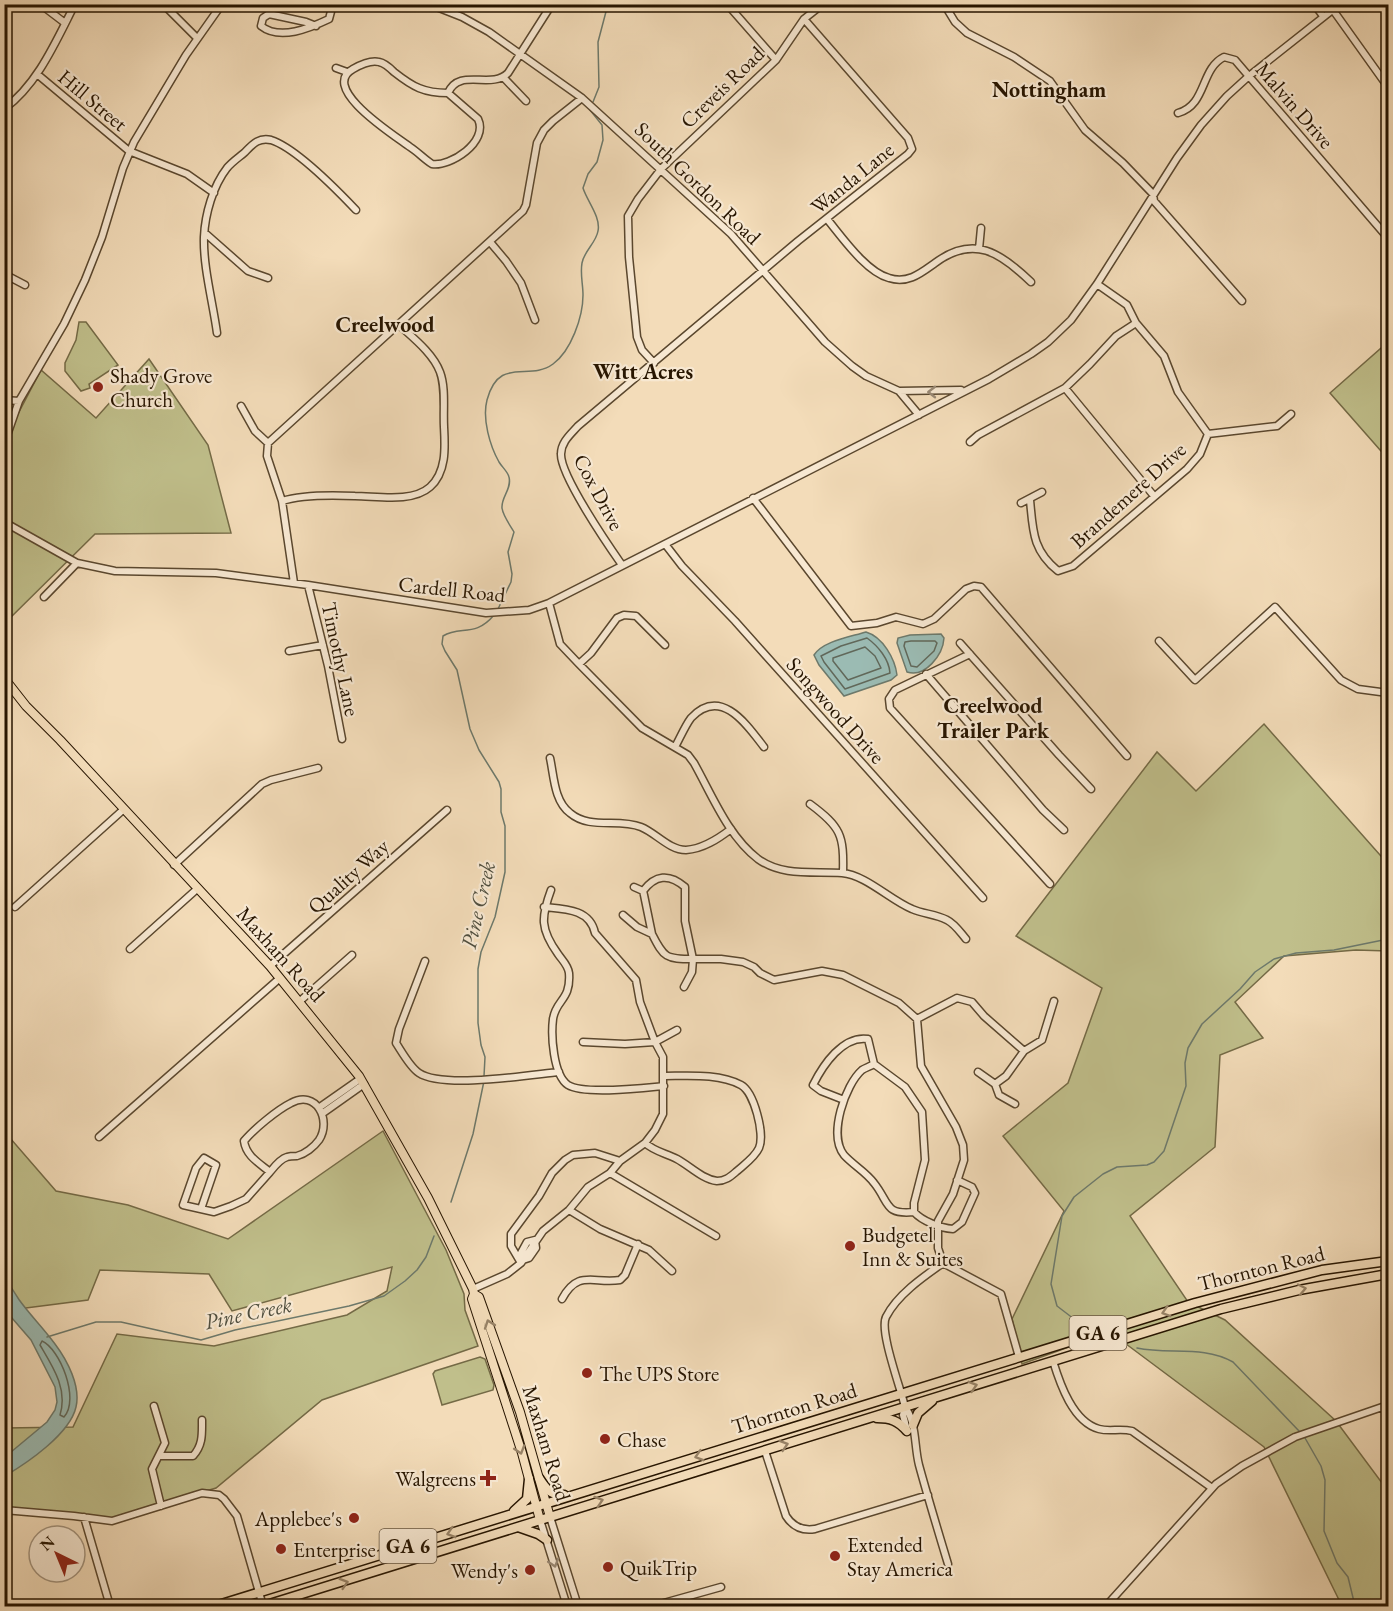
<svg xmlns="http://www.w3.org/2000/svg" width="1393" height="1611" font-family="'EB Garamond',serif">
  <rect width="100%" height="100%" fill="#f3dcb9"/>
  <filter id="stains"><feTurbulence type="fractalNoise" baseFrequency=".00333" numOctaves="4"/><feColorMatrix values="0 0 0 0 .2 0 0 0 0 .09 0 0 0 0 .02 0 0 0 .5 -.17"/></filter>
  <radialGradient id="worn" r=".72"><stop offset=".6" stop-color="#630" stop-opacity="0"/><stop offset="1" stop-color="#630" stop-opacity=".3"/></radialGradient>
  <path fill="#c0bf8b" stroke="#746a46" stroke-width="1.5" d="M79 322H86L118 365 89 384 90 388 81 391 65 371V363L76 340Z
    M1388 342V459L1330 393Z
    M149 359 208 445 231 533 95 534 5 623V431H9L41 370 96 418Z
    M1264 724 1388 864V951L1356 950 1284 956 1235 1002 1263 1038 1220 1055 1215 1147 1130 1216 1188 1302 1225 1320 1336 1421 1388 1491V1606H1342L1264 1447 1110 1332 1022 1364 1012 1319 1064 1211 1003 1136 1068 1083 1102 988 1016 936 1157 752 1196 791Z
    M4 1102 10 1138 56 1191 128 1205 228 1239 383 1131 446 1250 464 1294 465 1310 478 1346 322 1400 216 1488 109 1520 5 1513V1428L73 1427 117 1334 214 1346 347 1315 387 1291 392 1267 232 1311 209 1274 100 1270 88 1300 18 1309 5 1304Z
    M480 1357 485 1359 494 1385 493 1390 442 1405 433 1374 435 1371Z"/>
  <path fill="#9bbbb3" stroke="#6d796b" stroke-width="1.5" d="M866 632C883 637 895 659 897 675L891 680 844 696 819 665 814 655C823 641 850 637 866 632Z
    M941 634 944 638C943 655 925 678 907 672L897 643 898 638 910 635Z
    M4 1273C18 1305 35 1317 55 1344 67 1360 81 1386 76 1407 70 1434 27 1463 5 1476V1457L47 1422 55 1410 57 1402 55 1387 31 1340 5 1310Z"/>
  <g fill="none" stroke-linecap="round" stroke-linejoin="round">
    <path stroke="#61685a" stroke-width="1.5" d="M867 638C878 646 889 659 890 673L845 689 824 662 821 656 841 646Z
      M911 641H935L937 643 934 651 917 667 911 666 904 646 905 642Z
      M865 647 875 656 881 668 848 680 833 661V658Z
      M42 1341C60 1349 80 1399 64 1417L60 1415C68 1389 53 1367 40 1345Z"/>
    <path stroke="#6d796b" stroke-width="1.5" d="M593 102 599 87 598 42 608 4
      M498 609 511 582 512 574 508 552 514 532C510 525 503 516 502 508 501 497 512 489 509 477 508 472 502 467 499 462 490 446 482 419 487 400 499 355 529 382 553 364 571 351 583 317 583 295 583 284 580 274 582 263 584 251 596 243 598 231 601 217 587 201 583 188L588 174 597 162 603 140 602 125 590 110
      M484 1076 485 1057 481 1045 478 1023V969L481 952 495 917 505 872V826L501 812V789L499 782 479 750 470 729 457 670 445 651 442 644 443 636C460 625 475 638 494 615
      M451 1202 473 1134 484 1081
      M1074 1319 1057 1306 1051 1284 1062 1216 1074 1197 1103 1174 1117 1167 1147 1165 1154 1162 1164 1151 1186 1086 1185 1063 1188 1048 1202 1024 1240 989 1255 972 1274 959 1296 953 1334 950 1388 939
      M47 1337 96 1322H121L201 1340 235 1330 349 1306 384 1296 405 1281 417 1270 426 1257 434 1236
      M1137 1348C1169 1355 1203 1345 1233 1362L1299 1431
      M1305 1438 1321 1466 1325 1480 1324 1531 1337 1563 1348 1577 1355 1606"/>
    <defs>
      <path id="minor" d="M40 4 65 23
        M163 4 197 38
        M429 4 462 17 489 32 582 98 731 234 825 342 852 366 866 376 899 391 919 415
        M727 4 776 60
        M944 4 955 22 967 33 1014 57 1050 81 1085 130 1123 163 1153 194 1154 201 1242 301
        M1314 4 1323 16
        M1333 10 1388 87
        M316 26 306 22 269 14 263 18 261 26C280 41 310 28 329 19L333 4
        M336 68 347 72
        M37 74 129 151 187 174 214 193
        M503 77 526 101
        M448 93 478 119C489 142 450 167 432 164 424 159 418 152 410 147 397 137 318 88 353 69 360 65 371 60 379 62 385 63 390 68 394 72 413 87 424 93 448 93 459 67 491 90 508 73L552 4
        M4 109C38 84 56 41 75 4
        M1178 113C1207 105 1200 69 1224 57L1235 60 1388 238
        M827 219C842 237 866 272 889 278 908 284 921 273 935 263 974 234 1001 253 1031 282
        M205 233 248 271 268 278
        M490 242 506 261 521 283 535 320
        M979 249 981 228
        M4 274 25 285
        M217 333C213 303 203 267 204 237 205 214 213 186 227 168 232 162 238 158 244 153 252 145 258 137 271 140 296 148 337 190 356 210
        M654 363 642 350 637 337 629 257 628 216 638 199 661 169 776 60 804 19 823 4
        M1065 388 1154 496
        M899 391 961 390
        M4 400 19 401
        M241 406 255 431 268 443 267 456 282 501 294 583
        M1208 434 1277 426 1291 414
        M970 442 978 435 1065 388 1090 364 1116 336 1136 323
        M268 443 523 211 526 205 537 143 544 130 553 121 582 98
        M4 444 19 401 64 324 85 280 102 237 123 168 134 142 186 55 222 4
        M753 498 851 626 877 623 896 617 923 624 934 619 966 589 974 586 981 587 1127 756
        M1030 500C1033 530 1032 550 1058 571L1073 566 1187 469 1200 454 1208 434 1178 392 1164 356 1136 323 1127 305 1097 284
        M282 501C301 495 333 495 355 496 377 496 412 503 430 487 447 472 445 446 444 427 443 409 446 388 440 372 433 353 412 337 398 324
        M1021 503 1042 492
        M4 522 77 563 115 571 216 573 308 585 486 613 529 610 549 603 989 379 1031 354 1048 342 1071 320 1097 284 1177 158 1201 125 1227 96 1249 76 1340 4
        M665 544 682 566 735 621 983 898
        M622 565C608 545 560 475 561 454 561 442 571 434 578 426L798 241 908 154 912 149 908 138 804 19
        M308 585 328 666 342 739
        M44 597 77 563
        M549 603 560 644 579 664 642 728 688 755 694 763C712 795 728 836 758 859 783 877 813 871 842 873 866 875 890 900 912 909 923 914 936 914 947 920 955 924 960 932 966 939
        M1159 641 1195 680 1275 607 1341 680 1358 689 1388 693
        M960 643 1059 755 1091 789
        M289 651 323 645
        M970 654 895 690 889 699 890 708 1050 884
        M579 664 591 653 617 618 624 615 636 616 665 645
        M926 674 1043 810 1064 830
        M675 747C680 738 685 726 691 718 721 686 747 725 764 747
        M550 758C554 776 554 801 570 813 590 830 618 818 641 827 656 833 669 850 686 850 703 849 718 839 731 829
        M810 804C841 827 844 835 843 873
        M174 865 262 784 271 780 318 768
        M634 887 643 891 644 895 652 934
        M551 890C541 917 540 929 558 954 562 960 568 965 569 973 571 1001 556 999 553 1019 551 1035 553 1075 568 1085 584 1095 643 1088 664 1086
        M15 907 124 809
        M623 915 637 927 652 934C664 958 666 959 693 959L685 921V887C669 873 655 875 643 891
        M130 949 197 889
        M425 961 399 1029 396 1043C402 1052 410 1067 419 1073 443 1089 529 1075 559 1072
        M270 966 447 810
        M684 987 692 972 693 959H721L743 962 754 967 760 973 774 980 822 971 843 975 899 1003 917 1019 921 1066 956 1127 963 1145 964 1160 953 1194 938 1221V1248L943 1263 1001 1294 1019 1357
        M300 1001 352 955
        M917 1019 957 998 972 1002 984 1016 1024 1051
        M583 1042 625 1044 655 1042 677 1030
        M978 1072 995 1084 1006 1076 1024 1051 1042 1040 1054 1001
        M995 1084 999 1095 1015 1104
        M844 1100 821 1091 813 1085C823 1065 843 1035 868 1039L874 1064
        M320 1107 360 1079
        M323 1113 364 1084
        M99 1137 280 978
        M645 1143C655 1152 666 1153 677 1159 690 1166 702 1179 717 1181 726 1181 731 1176 737 1171 745 1164 755 1157 759 1148 765 1134 754 1092 741 1085 719 1073 687 1076 663 1076
        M610 1173 716 1236
        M201 1209 216 1165 204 1158 196 1168 183 1205 214 1212 231 1206 246 1199 270 1172C259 1163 246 1156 244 1141 254 1129 277 1110 291 1103 316 1089 332 1120 319 1140 314 1147 305 1154 297 1156 294 1156 290 1156 287 1157 280 1159 274 1167 270 1172
        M569 1210 600 1229 649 1250 672 1271
        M914 1212V1203L925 1160 922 1112 905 1087 874 1064C871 1066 865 1068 862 1070 845 1085 828 1135 844 1155 853 1165 866 1172 874 1183 890 1203 884 1215 914 1212 922 1221 940 1228 953 1229L962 1222 975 1193 972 1187 957 1180
        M523 1260 521 1253 527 1242 535 1240
        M523 1260 529 1258 536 1248 535 1241
        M521 1263 511 1246V1234L539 1196 552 1173 565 1160 573 1155 595 1153 620 1161
        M943 1263C923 1277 897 1295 886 1317 879 1331 901 1389 905 1407 917 1423 914 1446 919 1465 928 1498 938 1531 948 1564
        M473 1289 507 1274 521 1263 543 1231 569 1210 588 1187 610 1173 620 1161 645 1143 655 1130 663 1114V1057L655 1042 640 1002 636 980 595 933C590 909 565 909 544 907
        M562 1299C578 1269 593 1284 620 1280L625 1275 638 1244
        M1053 1361C1060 1384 1073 1422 1099 1429 1110 1432 1120 1428 1132 1431L1212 1488
        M154 1406 165 1443 152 1469 161 1506
        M905 1407 903 1415 907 1430
        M1384 1407 1388 1417
        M765 1451 786 1516C793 1527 803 1531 815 1529L928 1495
        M160 1456H193C203 1445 202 1434 202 1420
        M4 1510 74 1516 112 1521 202 1493 219 1495 224 1499 237 1516 263 1606
        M84 1517 110 1606
        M550 1517 578 1606
        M540 1520 567 1606
        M653 1606 721 1587
        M1106 1606 1216 1484 1242 1466 1295 1437 1388 1405"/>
      <path id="major" d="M4 678 26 706 60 740 270 966 359 1076 428 1198 473 1289 474 1294 472 1299 522 1453 540 1520
        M474 1294 479 1297 520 1412 550 1517"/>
      <path id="highway" d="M877 1418C891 1418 898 1421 907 1431
        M913 1425 918 1413 932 1401
        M539 1478C546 1489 551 1496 564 1495
        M514 1511 527 1499 529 1479
        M518 1527 538 1534 547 1540
        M215 1606 1195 1303 1322 1270 1388 1261
        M263 1606 1221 1309 1299 1290 1388 1274"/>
    </defs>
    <use href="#minor" stroke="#5a472e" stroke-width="9"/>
    <use href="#major" stroke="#271500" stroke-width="10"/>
    <use href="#highway" stroke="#271500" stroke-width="11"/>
    <use href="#minor" stroke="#f7e8d2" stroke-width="6"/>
    <use href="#major" stroke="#f3dcb9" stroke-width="8"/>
    <use href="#highway" stroke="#f3dcb9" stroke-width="8"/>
  </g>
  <defs><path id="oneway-chevron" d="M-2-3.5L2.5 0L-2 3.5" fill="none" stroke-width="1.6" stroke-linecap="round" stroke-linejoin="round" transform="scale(1.5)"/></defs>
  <g stroke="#998974">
    <use href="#oneway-chevron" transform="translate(932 392) rotate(-180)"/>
    <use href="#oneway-chevron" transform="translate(554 1563) rotate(73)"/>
  </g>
  <g stroke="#978266">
    <use href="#oneway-chevron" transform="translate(1302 1289) rotate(-12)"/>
    <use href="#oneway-chevron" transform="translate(1166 1312) rotate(163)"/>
    <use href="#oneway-chevron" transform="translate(489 1324) rotate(-109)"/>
    <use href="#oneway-chevron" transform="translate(973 1386) rotate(-17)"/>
    <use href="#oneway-chevron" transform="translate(784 1445) rotate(-17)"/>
    <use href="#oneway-chevron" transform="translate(520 1450) rotate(73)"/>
    <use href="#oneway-chevron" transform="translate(699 1456) rotate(163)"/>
    <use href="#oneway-chevron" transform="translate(599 1501) rotate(-18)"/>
    <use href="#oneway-chevron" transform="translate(451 1533) rotate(163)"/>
    <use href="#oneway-chevron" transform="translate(344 1583) rotate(-17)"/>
  </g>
  <g fill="#8f2418" stroke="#f7e8d2" stroke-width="2">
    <circle cx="98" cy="387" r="6"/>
    <circle cx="850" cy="1246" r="6"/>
    <circle cx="587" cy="1373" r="6"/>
    <circle cx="605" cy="1439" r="6"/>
    <path d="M485 1469h6v6h6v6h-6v6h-6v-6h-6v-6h6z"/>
    <circle cx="354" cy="1518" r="6"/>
    <circle cx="281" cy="1549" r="6"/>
    <circle cx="835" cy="1556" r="6"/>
    <circle cx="608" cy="1567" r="6"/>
    <circle cx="530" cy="1570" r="6"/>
  </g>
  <g text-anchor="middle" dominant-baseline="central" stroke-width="4.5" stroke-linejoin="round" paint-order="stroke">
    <g fill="#f7e8d2" stroke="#65543f" stroke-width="1.5">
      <rect x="1069.5" y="1316" width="57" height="34" rx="4.5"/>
      <rect x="379.5" y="1529" width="57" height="34" rx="4.5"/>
    </g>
    <g font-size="20" font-weight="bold" fill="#271500">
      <text x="1098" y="1333">GA 6</text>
      <text x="408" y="1546">GA 6</text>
    </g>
    <g font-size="21" fill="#271500" stroke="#f7e8d2">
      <text transform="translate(722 87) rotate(-44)">Creveis Road</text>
      <text transform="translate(93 100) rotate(40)">Hill Street</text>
      <text transform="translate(1295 105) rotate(49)">Malvin Drive</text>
      <text transform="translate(852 178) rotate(-39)">Wanda Lane</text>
      <text transform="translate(698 183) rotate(44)">South Gordon Road</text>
      <text transform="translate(599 492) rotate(62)">Cox Drive</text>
      <text transform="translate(1128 495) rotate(-42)">Brandemere Drive</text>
      <text transform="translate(452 589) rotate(6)">Cardell Road</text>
      <text transform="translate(341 659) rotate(78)">Timothy Lane</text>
      <text transform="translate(836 710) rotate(48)">Songwood Drive</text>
      <text transform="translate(348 876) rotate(-42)">Quality Way</text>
      <text transform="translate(281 954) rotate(48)">Maxham Road</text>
      <text transform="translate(1261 1268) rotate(-14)">Thornton Road</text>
      <text transform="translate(794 1408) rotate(-17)">Thornton Road</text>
      <text transform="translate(547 1443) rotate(73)">Maxham Road</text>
    </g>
    <g font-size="21" fill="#271500" stroke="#f7e8d2" text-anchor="start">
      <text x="110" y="375">Shady Grove<tspan x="110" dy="24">Church</tspan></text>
      <text x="862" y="1234">Budgetel<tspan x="862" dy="24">Inn &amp; Suites</tspan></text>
      <text x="599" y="1373">The UPS Store</text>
      <text x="617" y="1439">Chase</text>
      <text x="476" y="1478" text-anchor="end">Walgreens</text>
      <text x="342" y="1518" text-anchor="end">Applebee's</text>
      <text x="847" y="1544">Extended<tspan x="847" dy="24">Stay America</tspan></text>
      <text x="293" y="1549">Enterprise</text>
      <text x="620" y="1567">QuikTrip</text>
      <text x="518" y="1570" text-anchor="end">Wendy's</text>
    </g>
    <g font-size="22" font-weight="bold" fill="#271500" stroke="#f7e8d2">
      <text x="1049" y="89">Nottingham</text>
      <text x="385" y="324">Creelwood</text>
      <text x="643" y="371">Witt Acres</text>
      <text x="993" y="705">Creelwood<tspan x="993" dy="25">Trailer Park</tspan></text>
    </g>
    <g font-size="22" font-style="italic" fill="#504f3f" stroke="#f7e8d2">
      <text transform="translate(478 905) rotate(-77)">Pine Creek</text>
      <text transform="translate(248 1313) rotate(-12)">Pine Creek</text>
    </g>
  </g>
  <rect width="1393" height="1611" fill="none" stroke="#f3dcb9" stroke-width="24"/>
  <rect x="6" y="6" width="1381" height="1599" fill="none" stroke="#271500" stroke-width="3"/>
  <rect x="12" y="12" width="1369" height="1587" fill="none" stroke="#271500" stroke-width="1.5"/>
  <g transform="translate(57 1554) rotate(317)"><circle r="28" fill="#f7e8d2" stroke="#a4947e" stroke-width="1.5"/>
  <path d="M0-4.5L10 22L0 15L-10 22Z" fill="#8f2418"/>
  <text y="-9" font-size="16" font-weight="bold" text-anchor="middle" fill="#271500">N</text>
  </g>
  <rect width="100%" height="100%" filter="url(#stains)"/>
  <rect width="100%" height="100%" fill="url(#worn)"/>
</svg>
